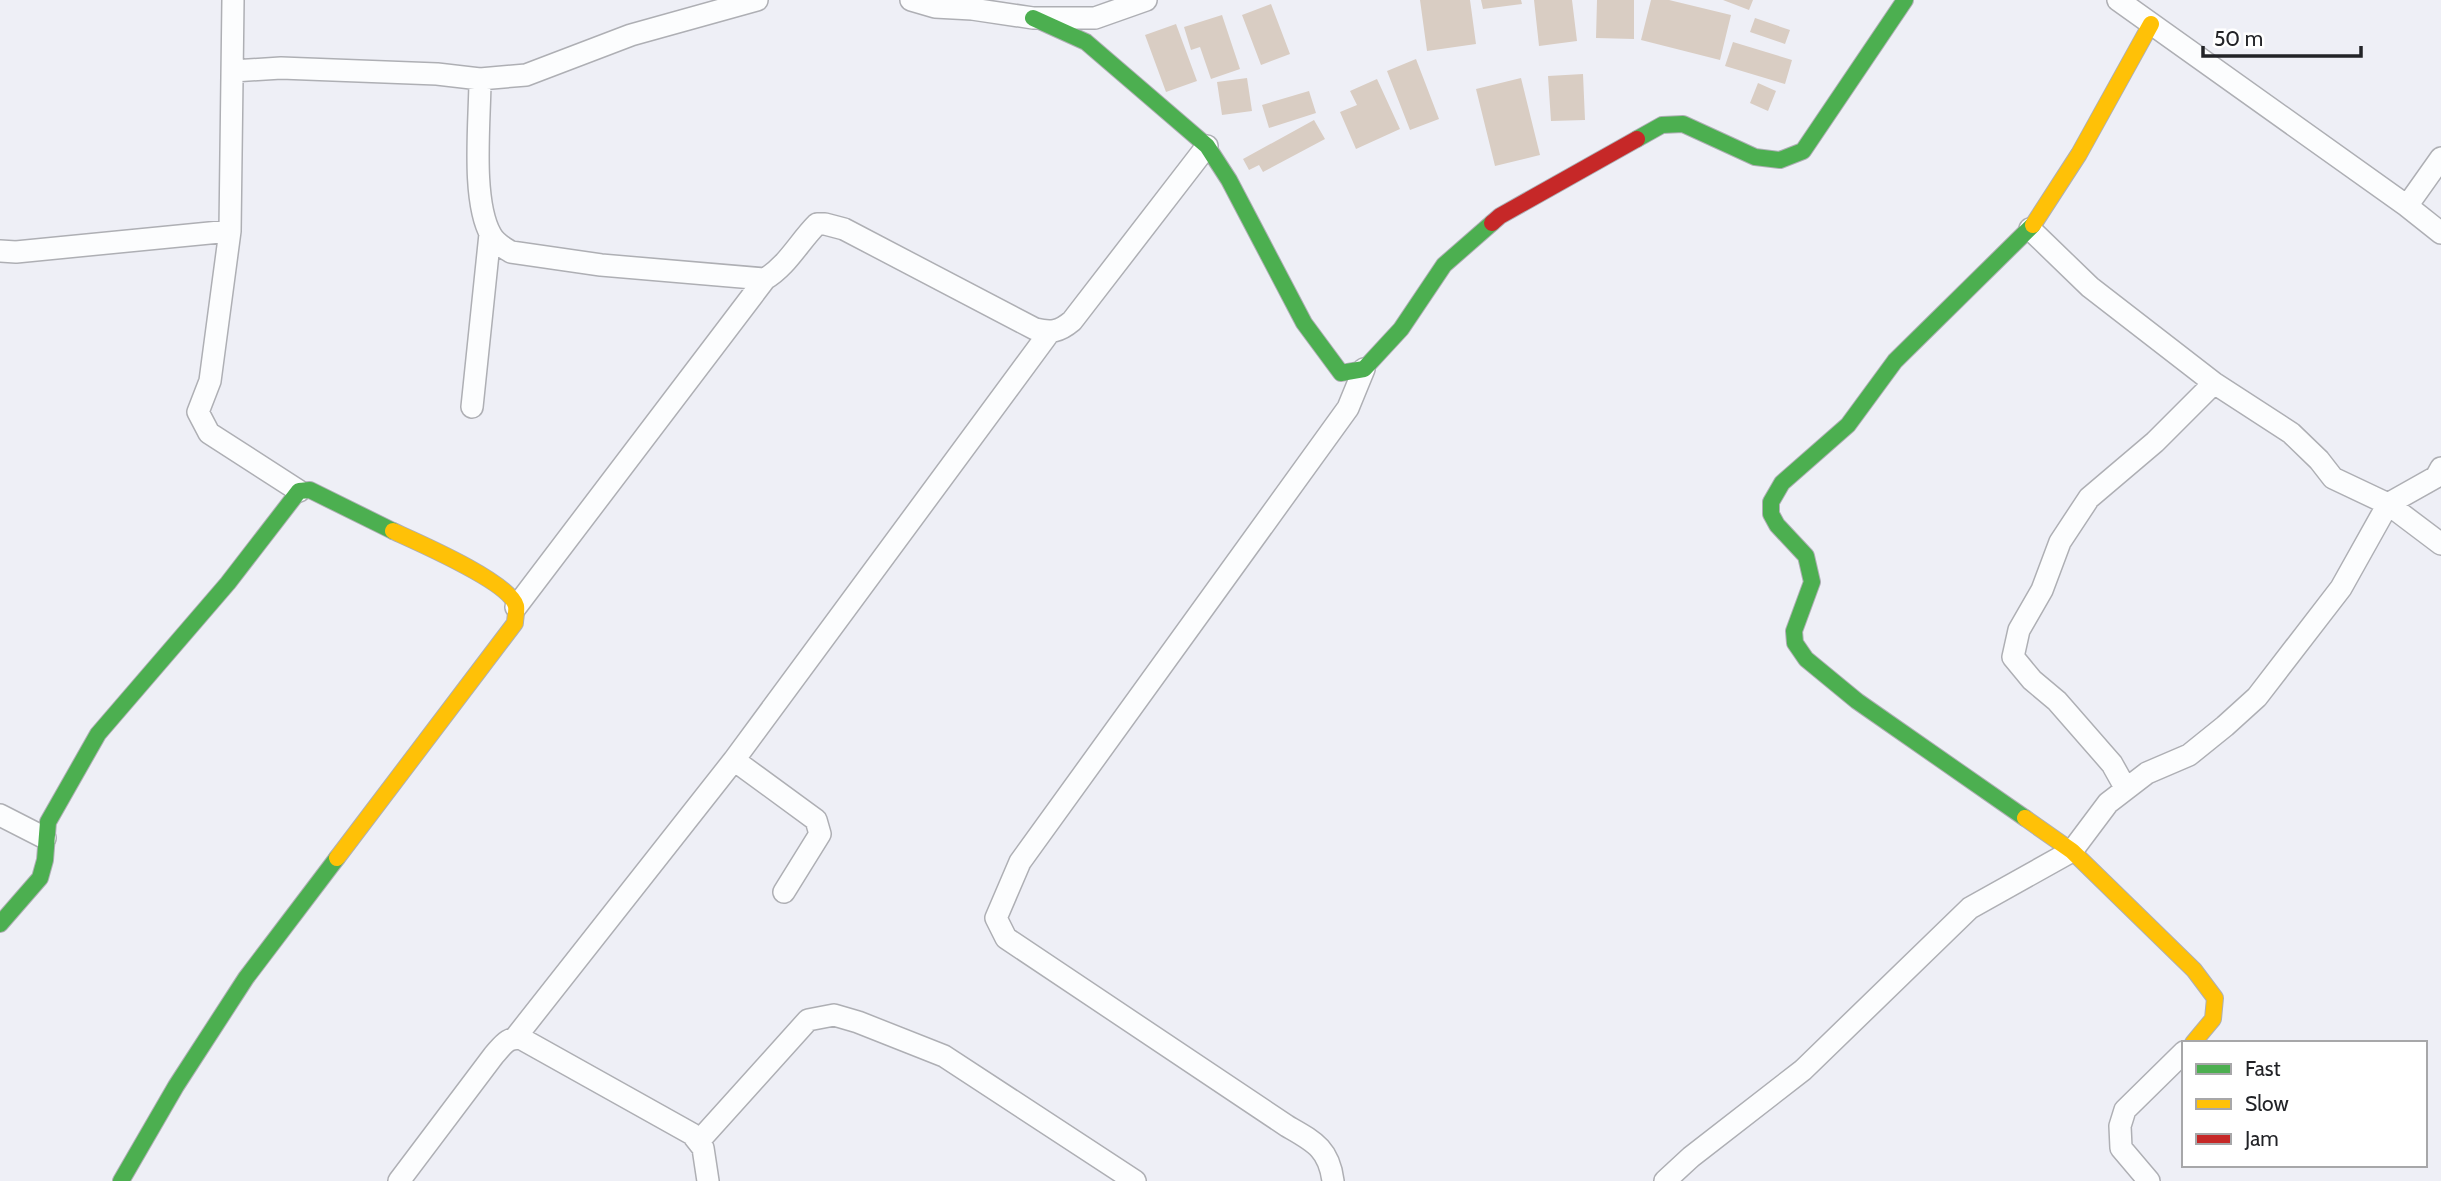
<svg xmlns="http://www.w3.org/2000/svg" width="2441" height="1181" font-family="Cabin,sans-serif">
  <rect width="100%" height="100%" fill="#eeeff6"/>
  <path fill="#d9cdc3" d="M1420 0H1470L1476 44 1427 51Z
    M1481 0H1521L1522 4 1483 9Z
    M1534 0H1572L1577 41 1539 46Z
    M1597 0H1634V39L1596 38Z
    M1651 0H1669L1731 15 1720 60 1641 40Z
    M1723 0H1753L1749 10Z
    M1271 4 1290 54 1261 65 1242 15Z
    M1222 15 1240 69 1211 79 1200 47 1191 50 1184 27Z
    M1755 18 1790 30 1785 44 1750 32Z
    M1176 24 1197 81 1166 92 1145 35Z
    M1733 42 1792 60 1785 84 1725 66Z
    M1416 59 1439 119 1410 130 1387 71Z
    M1583 74 1585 120 1551 121 1548 76Z
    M1247 78 1252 111 1222 115 1217 82Z
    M1521 78 1540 155 1495 166 1476 89Z
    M1377 79 1400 129 1356 149 1340 112 1357 105 1350 91Z
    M1758 83 1776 91 1768 111 1750 103Z
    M1309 91 1316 113 1269 128 1262 105Z
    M1314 120 1325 139 1263 172 1259 165 1249 170 1243 159Z"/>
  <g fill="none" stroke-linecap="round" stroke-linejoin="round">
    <defs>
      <path id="street" d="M233 0 230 231 210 381 198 412 209 433 299 491
        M911 0 935 7 972 9 1033 18H1095L1146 0
        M2118 0 2407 206 2441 233
        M233 71 281 68 437 74 480 79 526 75 631 35 757 0
        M480 79C480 120 471 200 491 235 496 244 503 247 511 252L601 265 765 279C787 266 799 242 817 224H825L844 229 1035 329C1051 333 1059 332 1072 321L1207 146
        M2407 206 2441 158
        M2030 229 2090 287 2214 383 2291 433 2319 460 2333 478 2388 504 2441 544
        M0 251 16 252 230 231
        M472 407 490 234
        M516 607 765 279
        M734 760 816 820 820 834 784 892
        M2126 789 2112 764 2057 701 2032 680 2013 657 2019 630 2042 590 2060 542 2089 498 2155 442 2214 383
        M0 815 45 838
        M515 1038 734 760 1049 333
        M699 1141 808 1020 834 1015 858 1022 944 1056 1135 1181
        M399 1181 494 1055C503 1045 508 1036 522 1039L692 1134 703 1148 708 1181
        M1333 1181C1329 1148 1313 1141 1287 1126L1006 938 996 918 1020 862 1348 408 1364 369
        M1665 1181 1691 1157 1803 1070 1970 908 2072 851 2108 803 2147 773 2189 755 2225 726 2257 697 2341 588 2388 504 2436 477 2441 468
        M2149 1181 2121 1148 2120 1126 2125 1110 2184 1052"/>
      <path id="fast" d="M1033 18 1086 42 1207 146 1229 180 1304 323 1341 373 1364 369 1401 329 1444 265 1492 223
        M1637 139 1662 125 1683 124 1755 157 1780 160 1803 151 1905 0
        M2025 818 1857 701 1806 659 1795 643 1794 631 1812 582 1806 556 1777 525 1771 514V502L1782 483 1848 425 1895 361 2033 225
        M0 924 40 878 45 860 48 822 98 734 228 583 299 491 310 490 393 531
        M121 1181 176 1086 246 978 337 858"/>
      <path id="slow" d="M2033 225 2079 154 2151 24
        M2025 818 2072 851 2194 970 2215 998 2213 1019 2193 1043
        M337 858 515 623C515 618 517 611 516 606 510 582 417 542 393 531"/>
      <path id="jam" d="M1492 223 1500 216 1637 139"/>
    </defs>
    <use href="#street" stroke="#aeafb4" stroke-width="24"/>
    <use href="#fast" stroke="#aeafb4" stroke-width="18"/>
    <use href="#slow" stroke="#aeafb4" stroke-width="18"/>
    <use href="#jam" stroke="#aeafb4" stroke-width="18"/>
    <use href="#street" stroke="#fcfdfe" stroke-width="21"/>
    <use href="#fast" stroke="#4caf50" stroke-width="16"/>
    <use href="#slow" stroke="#ffc107" stroke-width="16"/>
    <use href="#jam" stroke="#c62828" stroke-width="16"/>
  </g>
  <rect x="2182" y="1041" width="245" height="126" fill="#ffffff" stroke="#a7a7a9" stroke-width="2"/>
  <rect x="2196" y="1064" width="35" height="10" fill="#4caf50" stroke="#a7a7a9" stroke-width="2"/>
  <text x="2245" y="1076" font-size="21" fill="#222327">Fast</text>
  <rect x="2196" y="1099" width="35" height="10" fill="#ffc107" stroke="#a7a7a9" stroke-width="2"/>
  <text x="2245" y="1111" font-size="21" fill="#222327">Slow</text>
  <rect x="2196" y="1134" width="35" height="10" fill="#c62828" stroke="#a7a7a9" stroke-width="2"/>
  <text x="2245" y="1146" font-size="21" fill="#222327">Jam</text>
  <path d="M2203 46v10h158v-10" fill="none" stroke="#222327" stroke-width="3.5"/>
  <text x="2214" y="46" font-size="21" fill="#222327" stroke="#ffffff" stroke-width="5" paint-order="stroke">50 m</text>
</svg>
